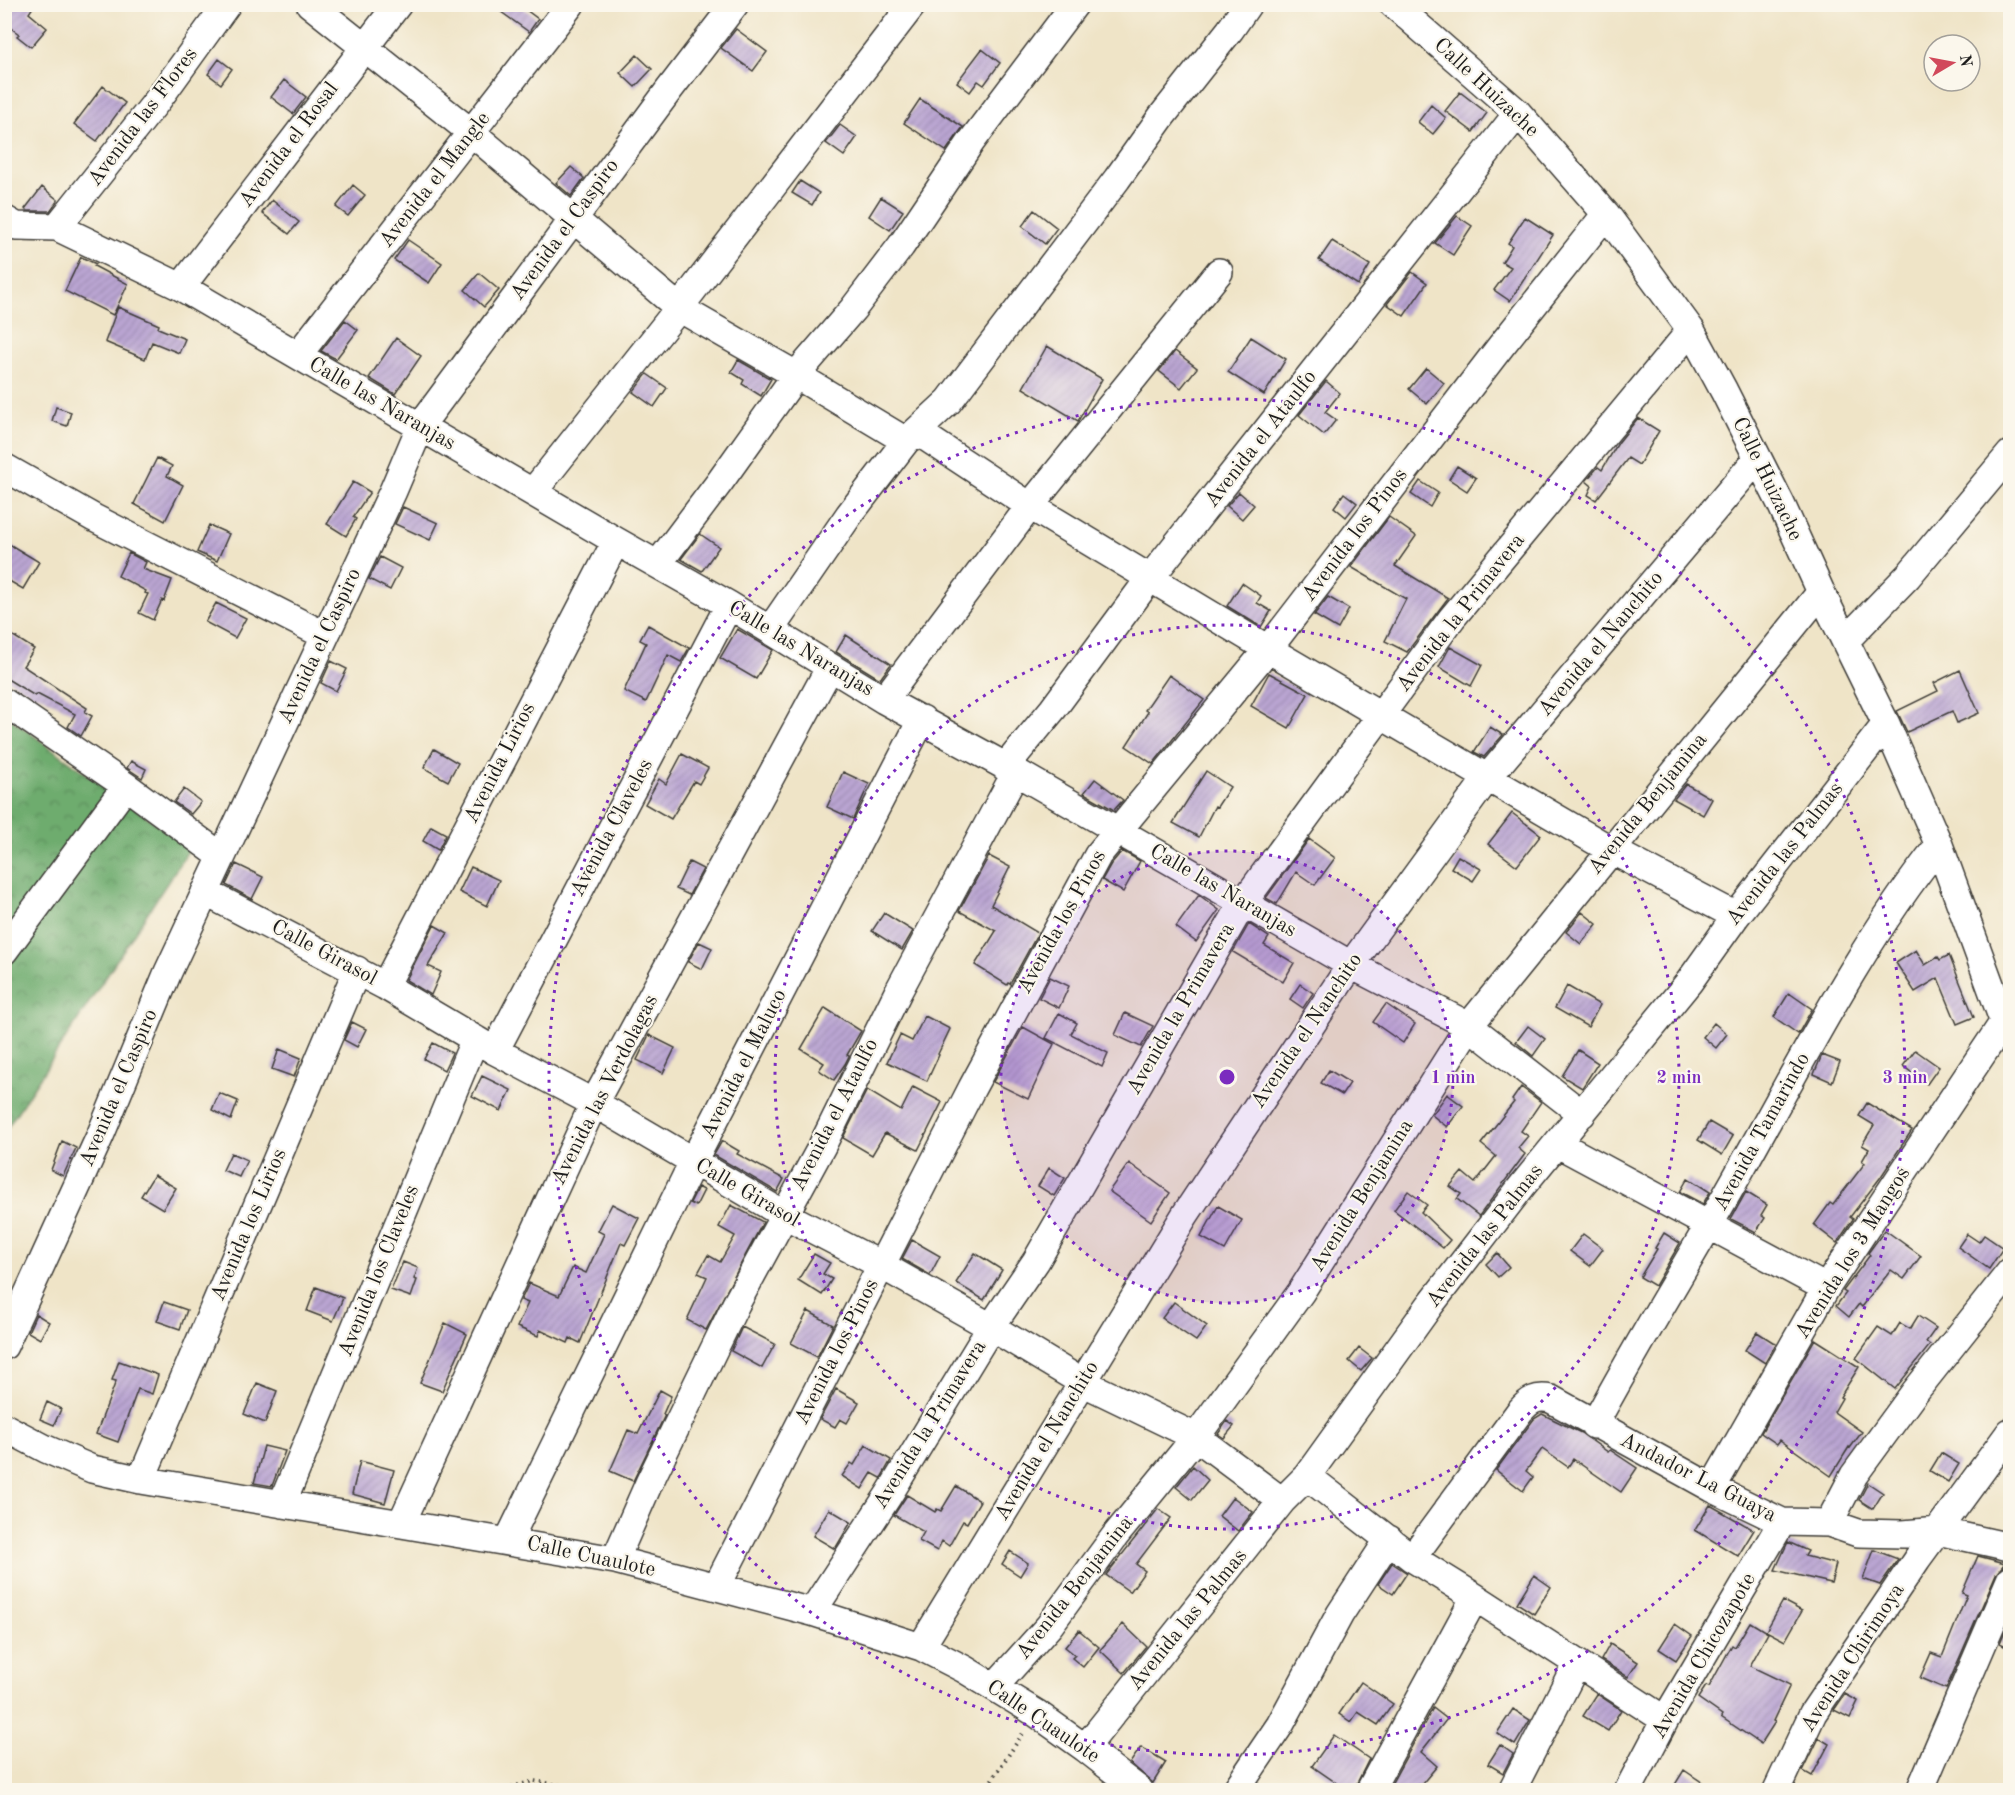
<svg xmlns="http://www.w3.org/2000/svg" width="2015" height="1795" font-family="'Old Standard TT',serif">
  <defs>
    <pattern id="forest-crowns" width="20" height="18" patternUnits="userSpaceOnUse" patternTransform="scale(1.5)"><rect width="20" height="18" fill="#6eac6e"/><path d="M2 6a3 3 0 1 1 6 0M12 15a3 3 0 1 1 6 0" fill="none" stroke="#5a8b5a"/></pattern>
    <pattern id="building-hatch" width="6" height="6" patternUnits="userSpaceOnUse" patternTransform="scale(1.5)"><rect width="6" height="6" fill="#baa5d2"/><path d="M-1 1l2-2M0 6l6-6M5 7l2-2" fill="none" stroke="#9f8db4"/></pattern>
  </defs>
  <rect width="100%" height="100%" fill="#fbf7ec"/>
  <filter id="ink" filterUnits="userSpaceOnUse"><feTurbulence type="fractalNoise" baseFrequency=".0167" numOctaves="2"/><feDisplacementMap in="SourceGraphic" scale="12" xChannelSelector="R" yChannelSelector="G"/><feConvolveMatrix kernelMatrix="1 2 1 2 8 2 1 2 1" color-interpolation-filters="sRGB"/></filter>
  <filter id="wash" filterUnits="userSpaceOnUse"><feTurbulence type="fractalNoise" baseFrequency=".008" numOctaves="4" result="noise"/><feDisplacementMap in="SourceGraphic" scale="24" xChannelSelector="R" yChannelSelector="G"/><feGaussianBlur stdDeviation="1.35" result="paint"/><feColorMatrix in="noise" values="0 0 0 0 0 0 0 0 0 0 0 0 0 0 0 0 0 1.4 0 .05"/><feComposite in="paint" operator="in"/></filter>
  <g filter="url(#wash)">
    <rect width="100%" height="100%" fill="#efe4c7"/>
    <path fill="url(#forest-crowns)" stroke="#456445" stroke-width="1.5" d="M5 715 190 848 5 1131Z"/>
    <g id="blocks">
      <path fill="url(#building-hatch)" d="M14 4H35L29 13 47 28 31 47 17 36 19 34 4 23V18Z
        M490 4H518L538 19 529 32Z
        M736 29 767 52 753 71 721 48Z
        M982 49 1000 63 984 85 978 81 970 92 957 82Z
        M637 55 652 69 635 87 620 73Z
        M219 59 232 69 221 84 208 74Z
        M284 80 306 97 293 114 271 97Z
        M103 86 125 103 97 141 74 124Z
        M1460 92 1487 113 1473 132 1445 111Z
        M920 99 963 127 946 151 904 123Z
        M1431 105 1446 118 1433 134 1418 122Z
        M840 125 857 137 844 156 826 143Z
        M571 167 584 178 571 196 556 183Z
        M800 181 819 193 812 205 792 193Z
        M353 185 365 195 348 216 336 207Z
        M42 187 58 200 50 211H27L25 209Z
        M881 197 903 211 890 230 869 216Z
        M272 200 299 222 289 234 262 213Z
        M1034 210 1057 228 1045 244 1022 226Z
        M1457 216 1472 226 1453 255 1435 243Z
        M1525 217 1553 235 1510 301 1494 290 1511 267 1502 262 1512 246 1508 243Z
        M408 240 442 263 429 283 394 260Z
        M1332 241 1370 265 1358 285 1319 260Z
        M81 257 96 264 94 266 128 284 113 315 65 291Z
        M1412 272 1427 283 1404 316 1387 304Z
        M479 273 499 290 484 307 465 290Z
        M118 307 159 325 158 328 185 339 179 353 152 342 145 359 105 342Z
        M345 320 358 330 336 359 321 351Z
        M1251 337 1286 359 1264 395 1228 372Z
        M396 338 421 356 395 394 369 378Z
        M1047 346 1102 379 1078 421 1023 388Z
        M1175 351 1197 368 1181 388 1159 371Z
        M738 360 771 379 761 396 742 384 744 380 731 372Z
        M1426 368 1444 383 1427 404 1409 389Z
        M647 374 667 388 654 407 633 392Z
        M1326 381 1340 393 1325 412 1336 420 1324 435 1299 415Z
        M56 407 71 412 67 426 52 421Z
        M1638 418 1659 431 1639 465 1628 458 1596 500 1588 495 1592 486 1586 481 1598 467 1602 470 1618 443Z
        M157 458 172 466 167 476 183 485 165 521 134 504Z
        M1457 466 1476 478 1467 491 1449 479Z
        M1420 481 1438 493 1430 507 1411 494Z
        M353 482 370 492 353 517 356 519 346 536 327 524Z
        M1239 492 1254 505 1242 519 1227 506Z
        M1344 493 1357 503 1346 517 1334 507Z
        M403 507 438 523 430 540 395 524Z
        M1389 517 1416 536 1395 566 1448 598 1407 652 1385 641 1406 599 1351 567Z
        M209 525 229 534 217 561 197 552Z
        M700 534 719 547 702 571 681 559Z
        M4 541 39 562 23 589 4 578Z
        M129 553 146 562 143 569 172 580 164 601 162 600 153 620 139 613 148 594 145 593 146 591 118 576Z
        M380 557 401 568 390 590 369 579Z
        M1242 583 1261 596 1257 603 1271 611 1261 627 1227 606Z
        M1328 597 1349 609 1338 629 1314 615Z
        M216 603 246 618 235 638 205 622Z
        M648 625 689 648 681 662 668 655 646 702 624 691 646 643 640 640Z
        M737 629 773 650 756 679 720 658Z
        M4 630 34 649 23 666 87 708 85 712 92 716 81 736 68 727 75 714 37 694 35 696 4 677Z
        M846 635 891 664 880 679 836 652Z
        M1450 647 1482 665 1471 686 1439 667Z
        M331 661 347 669 336 691 321 683Z
        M1960 670 1979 713 1957 723 1952 711 1907 732 1897 711 1938 691 1934 683Z
        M1269 673 1308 694 1289 728 1251 706Z
        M1169 675 1204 700 1153 764 1126 746 1148 712 1145 710Z
        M1490 727 1503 735 1484 757 1474 752Z
        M434 749 458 763 448 781 424 768Z
        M682 754 708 768 699 784 694 781 671 819 645 804 659 779 666 784Z
        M131 761 146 769 142 778 127 768Z
        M1206 771 1230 787 1217 807 1215 806 1199 837 1173 823Z
        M843 772 869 784 853 819 827 807Z
        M1095 779 1123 800 1114 810 1084 793Z
        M1686 784 1712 799 1703 815 1674 799Z
        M184 789 201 802 191 814 174 802Z
        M1512 813 1541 835 1517 866 1488 844Z
        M431 826 446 834 438 850 423 841Z
        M1309 839 1335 858 1315 885 1296 872 1277 904 1266 898Z
        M1122 851 1140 861 1123 892 1102 880 1111 864Z
        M989 856 1010 867 991 905 1038 933 1010 984 1008 983 1007 985 975 965 996 931 959 911Z
        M1458 856 1481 869 1473 881 1451 868Z
        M689 862 703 869 689 895 676 889Z
        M236 864 263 877 252 899 226 885Z
        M471 867 499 880 487 906 459 892Z
        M1199 895 1219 910 1196 942 1176 927Z
        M1582 912 1597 924 1581 944 1566 932Z
        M884 913 913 931 902 950 872 931Z
        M1249 924 1269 937 1264 945 1294 963 1283 982 1233 952Z
        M434 925 448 933 428 966 441 972 431 995 406 980Z
        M699 942 712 948 702 969 688 962Z
        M1916 950 1925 965 1938 957 1940 960 1949 955 1974 1017 1957 1024 1938 978 1915 992 1896 963Z
        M1050 977 1069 986 1059 1008 1039 998Z
        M1300 984 1313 993 1303 1008 1290 999Z
        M1567 986 1600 1005 1588 1027 1555 1008Z
        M1789 993 1812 1009 1798 1034 1774 1017Z
        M1386 1004 1415 1024 1403 1043 1373 1022Z
        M825 1008 861 1031 847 1055 849 1056 845 1064 834 1080 819 1070 824 1063 801 1049Z
        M1059 1013 1077 1023 1071 1034 1108 1053 1102 1067 1046 1038Z
        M1125 1013 1153 1026 1141 1047 1115 1035Z
        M925 1016 950 1029 938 1054 939 1055 927 1081 887 1062 900 1035 912 1041Z
        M352 1022 366 1029 357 1047 344 1040Z
        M1714 1023 1727 1034 1716 1048 1703 1037Z
        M1528 1026 1545 1039 1533 1056 1516 1042Z
        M1023 1027 1054 1044 1028 1099 993 1082Z
        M649 1035 675 1048 663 1073 637 1060Z
        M433 1043 452 1053 444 1070 424 1059Z
        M279 1049 301 1058 294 1077 272 1069Z
        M1578 1050 1598 1063 1582 1088 1562 1076Z
        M1915 1050 1939 1067 1927 1084 1903 1066Z
        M1822 1055 1840 1062 1832 1082 1814 1074Z
        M1329 1070 1350 1083 1342 1095 1321 1083Z
        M482 1076 511 1090 501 1111 472 1096Z
        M913 1087 942 1102 918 1150 885 1133 872 1155 843 1138 867 1090 901 1111Z
        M1521 1087 1541 1102 1521 1131 1528 1136 1518 1148 1525 1154 1479 1216 1457 1199 1461 1194 1450 1186 1462 1172 1475 1183 1496 1156 1481 1144 1514 1102 1512 1100Z
        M219 1093 238 1101 231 1120 212 1110Z
        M1447 1094 1463 1106 1447 1127 1432 1115Z
        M1867 1103 1912 1130 1880 1178 1850 1217 1853 1219 1837 1243 1814 1225 1830 1203 1833 1205 1865 1163 1862 1161 1869 1149 1862 1145 1874 1125 1859 1116Z
        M1709 1122 1733 1136 1722 1155 1698 1140Z
        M62 1141 76 1148 63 1176 51 1170Z
        M722 1141 739 1151 737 1154 784 1179 777 1192 714 1155Z
        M231 1153 247 1160 239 1177 223 1170Z
        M1129 1163 1170 1193 1151 1221 1109 1191Z
        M1049 1168 1065 1178 1054 1196 1038 1186Z
        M154 1175 176 1188 163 1209 141 1196Z
        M1688 1178 1710 1192 1703 1204 1680 1192Z
        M698 1187 704 1190 696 1206 690 1203Z
        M1408 1191 1427 1205 1421 1212 1450 1240 1443 1248 1394 1210Z
        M1746 1192 1767 1205 1761 1215 1765 1218 1756 1232 1731 1219Z
        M612 1204 639 1218 625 1245 621 1243 580 1343 570 1338 568 1343 540 1330 538 1336 517 1327 528 1303 521 1300 529 1283 559 1296 573 1267 586 1273 604 1234 598 1231Z
        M731 1205 763 1222 706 1330 687 1320 707 1277 698 1273 708 1255 720 1262 735 1236 719 1227Z
        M1218 1206 1242 1220 1225 1250 1201 1237Z
        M1885 1230 1921 1256 1904 1279 1891 1270 1862 1307 1859 1304 1849 1317 1836 1306 1846 1293 1843 1291 1870 1255 1868 1253Z
        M1664 1233 1680 1243 1655 1286 1640 1277 1657 1249 1655 1248Z
        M1583 1234 1603 1249 1590 1266 1570 1251Z
        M1967 1234 1979 1242 1984 1235 2003 1248 1989 1269 1958 1247Z
        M912 1240 940 1256 930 1275 902 1259Z
        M975 1253 1002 1270 984 1300 956 1283Z
        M1497 1253 1509 1267 1498 1277 1486 1264Z
        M814 1254 830 1263 823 1274 832 1279 822 1295 798 1280Z
        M403 1262 418 1268 414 1279 417 1280 411 1297 391 1290Z
        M316 1287 343 1298 333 1321 307 1311Z
        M164 1302 187 1310 180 1329 157 1321Z
        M1174 1302 1207 1326 1196 1341 1162 1318Z
        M808 1311 833 1325 817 1357 791 1343Z
        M36 1314 49 1322 40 1339 28 1332Z
        M1918 1316 1936 1328 1926 1342 1930 1345 1895 1389 1856 1358 1878 1327 1892 1336 1900 1323 1910 1329Z
        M445 1323 467 1334 442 1391 420 1383Z
        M742 1327 775 1344 762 1368 731 1351Z
        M1757 1332 1776 1344 1765 1363 1745 1350Z
        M1815 1339 1859 1367 1840 1397 1842 1398 1834 1412 1862 1432 1850 1448 1849 1447 1831 1476 1780 1440 1777 1444 1761 1433Z
        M1359 1348 1372 1358 1361 1371 1349 1361Z
        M119 1361 158 1375 152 1394 138 1389 118 1442 96 1434 116 1381 112 1380Z
        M257 1383 277 1391 265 1423 244 1414Z
        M836 1389 859 1402 847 1423 840 1419 835 1427 820 1419Z
        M660 1390 671 1396 663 1414 665 1415 633 1481 610 1471 628 1430 638 1434Z
        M47 1402 61 1409 54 1425 40 1419Z
        M1542 1414 1581 1433 1608 1452 1610 1450 1637 1468 1621 1492 1573 1459 1568 1467 1542 1449 1526 1471 1533 1477 1523 1491 1496 1470 1534 1419Z
        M1227 1421 1234 1426 1224 1438 1218 1434Z
        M866 1445 891 1460 881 1478 872 1473 862 1489 842 1476 851 1463 854 1465Z
        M264 1446 285 1451 272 1486 254 1483Z
        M1941 1453 1959 1464 1948 1482 1930 1471Z
        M360 1461 394 1470 385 1503 352 1494Z
        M1193 1466 1208 1480 1192 1500 1176 1487Z
        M1868 1483 1883 1493 1873 1509 1859 1500Z
        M956 1486 980 1501 967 1523 963 1521 949 1546 942 1541 937 1551 919 1541 924 1532 894 1515 907 1495 935 1512 937 1509 941 1511Z
        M1233 1497 1253 1512 1238 1531 1219 1516Z
        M1710 1505 1754 1530 1738 1556 1695 1530Z
        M829 1509 851 1522 835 1549 813 1536Z
        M1158 1509 1171 1518 1136 1564 1145 1571 1130 1592 1106 1575Z
        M1788 1542 1808 1551 1805 1556 1836 1564 1831 1583 1775 1570Z
        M1874 1550 1898 1559 1880 1585 1863 1579Z
        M1010 1551 1028 1563 1020 1576 1002 1564Z
        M1978 1556 2005 1563 1996 1574 1946 1689 1920 1678 1931 1653 1942 1657 1967 1595 1962 1593Z
        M1392 1563 1407 1573 1393 1594 1378 1584Z
        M1534 1575 1551 1587 1534 1614 1517 1603Z
        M1783 1601 1802 1611 1785 1641 1766 1631Z
        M2010 1619V1648L2000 1643Z
        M1750 1622 1768 1633 1750 1666 1790 1685 1773 1721 1775 1722 1761 1744 1721 1717 1722 1715 1698 1698 1706 1686 1709 1687 1732 1645 1735 1647Z
        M1123 1624 1146 1646 1124 1673 1100 1650Z
        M1675 1624 1692 1636 1676 1660 1659 1649Z
        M1079 1630 1099 1647 1083 1667 1072 1658 1075 1655 1065 1647Z
        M1610 1644 1638 1662 1628 1677 1601 1660Z
        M1361 1682 1393 1704 1378 1725 1358 1712 1351 1722 1339 1714Z
        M1597 1694 1621 1710 1608 1731 1583 1716Z
        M1845 1694 1858 1701 1850 1718 1834 1710Z
        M1433 1708 1447 1719 1421 1752 1437 1766 1416 1791H1392L1389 1788Z
        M1513 1709 1530 1720 1515 1745 1497 1733Z
        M1334 1735 1369 1759 1353 1791H1348L1312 1766Z
        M1819 1738 1829 1744 1812 1776 1803 1771Z
        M1500 1745 1513 1754 1503 1773 1488 1764Z
        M1141 1747 1166 1762 1153 1783 1130 1763Z
        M1684 1770 1715 1791H1671Z"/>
    </g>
  </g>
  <g filter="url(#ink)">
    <use href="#blocks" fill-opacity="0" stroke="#3c3a36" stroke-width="1.5"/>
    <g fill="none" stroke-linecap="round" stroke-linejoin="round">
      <defs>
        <path id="minor" d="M310 4 472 133 679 308 796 375 906 441
          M1393 4 1518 113 1606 214 1691 330 1724 391 1781 504 1821 592 1886 724 1939 845 2010 1039
          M4 219 16 226 57 227 181 287 616 541 729 605 884 700 1016 772 1351 965 1469 1026 1582 1114
          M57 227 157 101 227 4
          M181 287 398 4
          M298 355 571 4
          M918 432 1030 506 1268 649 1611 850 1736 916
          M4 467 94 518 324 635
          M533 492 679 308 913 4
          M658 564 719 483 796 375 853 309 901 246 971 142 1075 4
          M770 630 849 515 906 441 949 401 1117 179 1162 116 1230 30 1248 4
          M1845 641 1908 576 2010 454
          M884 700 1030 506 1219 272
          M4 702 126 786 221 856
          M1005 767 1053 709 1150 578 1518 113
          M205 892 385 986 495 1051 594 1103 783 1214 881 1265 991 1327 1082 1382 1196 1437 1282 1501
          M4 951 126 786
          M385 986 616 541
          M495 1051 729 605
          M1558 1144 1826 1288
          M4 1346 100 1136 168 972 393 491 421 425 669 90 735 4
          M1594 1425C1642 1335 1697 1249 1746 1160 1806 1053 1862 942 1939 845
          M4 1427 46 1449 92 1469 141 1480 615 1560 812 1612 921 1647 964 1669 1036 1713 1085 1748 1139 1790
          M1307 1476 1412 1558 1475 1597 1665 1720
          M141 1480 357 970
          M1712 1488 1826 1288 2003 1023
          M282 1504 475 1039
          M1829 1523 1854 1475 1914 1393 2010 1272
          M401 1524 594 1103 830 667
          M508 1541 693 1162 922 719
          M1412 1558 1520 1411C1530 1400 1536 1396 1551 1399L1712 1488 1782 1522 1829 1523 1858 1533 1903 1534 1938 1531 2010 1547
          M615 1560 649 1483 736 1304 822 1146 898 992 1016 772
          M717 1586 972 1088 1098 855 1268 649 1501 346 1606 214
          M812 1612 888 1496 991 1327 1036 1261 1243 903 1452 618 1691 330
          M921 1647 1185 1215 1351 965 1488 777 1757 459
          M994 1687 1049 1626 1115 1536 1196 1437 1301 1292 1469 1026 1821 592
          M1085 1748 1282 1501 1307 1476 1430 1305 1522 1186 1689 982 1736 916 1886 724
          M1236 1790 1280 1725 1340 1614 1389 1539
          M1370 1790 1475 1597
          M1512 1790 1577 1663
          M1628 1790 1665 1720 1782 1522
          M1777 1790 1813 1713 1917 1559 2010 1432
          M1920 1790 2010 1580"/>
      </defs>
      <use href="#minor" stroke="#3c3a36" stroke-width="30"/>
      <path stroke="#3c3a36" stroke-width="4" stroke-dasharray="1.5 4.5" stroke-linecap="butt" d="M500 1790 534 1781 592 1790
        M985 1790 1024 1732"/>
      <use href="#minor" stroke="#fff" stroke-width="27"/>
    </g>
  </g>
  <circle cx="1227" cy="1077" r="226" fill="#7b2cbf" fill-opacity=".12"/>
  <g fill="none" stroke="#7b2cbf" stroke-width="3" stroke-dasharray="3 6">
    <circle cx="1227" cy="1077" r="226"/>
    <circle cx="1227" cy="1077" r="452"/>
    <circle cx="1227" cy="1077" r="678"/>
  </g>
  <g text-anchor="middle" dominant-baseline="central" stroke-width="4.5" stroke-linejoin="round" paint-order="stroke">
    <g font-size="21" fill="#1c1c1c" stroke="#fbf7ec">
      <text transform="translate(1486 88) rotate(43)">Calle Huizache</text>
      <text transform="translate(143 117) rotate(-53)">Avenida las Flores</text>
      <text transform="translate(289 145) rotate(-53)">Avenida el Rosal</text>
      <text transform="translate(435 180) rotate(-52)">Avenida el Mangle</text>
      <text transform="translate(565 230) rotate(-54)">Avenida el Caspiro</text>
      <text transform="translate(382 404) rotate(30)">Calle las Naranjas</text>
      <text transform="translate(1261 439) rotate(-52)">Avenida el Ataulfo</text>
      <text transform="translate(1767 479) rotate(64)">Calle Huizache</text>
      <text transform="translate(1355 535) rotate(-53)">Avenida los Pinos</text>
      <text transform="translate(1461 613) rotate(-52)">Avenida la Primavera</text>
      <text transform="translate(1601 644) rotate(-50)">Avenida el Nanchito</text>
      <text transform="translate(320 646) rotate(-65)">Avenida el Caspiro</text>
      <text transform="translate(801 649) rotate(31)">Calle las Naranjas</text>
      <text transform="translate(500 763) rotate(-63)">Avenida Lirios</text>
      <text transform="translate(1648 804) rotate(-51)">Avenida Benjamina</text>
      <text transform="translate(612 828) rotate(-62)">Avenida Claveles</text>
      <text transform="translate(1785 854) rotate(-52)">Avenida las Palmas</text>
      <text transform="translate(1223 891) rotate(30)">Calle las Naranjas</text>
      <text transform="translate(1062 922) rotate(-61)">Avenida los Pinos</text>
      <text transform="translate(324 953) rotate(28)">Calle Girasol</text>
      <text transform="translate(1181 1009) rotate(-60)">Avenida la Primavera</text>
      <text transform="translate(1307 1031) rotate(-56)">Avenida el Nanchito</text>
      <text transform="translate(744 1064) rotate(-63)">Avenida el Maluco</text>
      <text transform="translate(119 1088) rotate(-67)">Avenida el Caspiro</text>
      <text transform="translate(605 1090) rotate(-63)">Avenida las Verdolagas</text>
      <text transform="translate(835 1115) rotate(-63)">Avenida el Ataulfo</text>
      <text transform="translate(1762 1132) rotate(-61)">Avenida Tamarindo</text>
      <text transform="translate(747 1193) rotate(30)">Calle Girasol</text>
      <text transform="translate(1362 1196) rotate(-58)">Avenida Benjamina</text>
      <text transform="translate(249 1225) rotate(-67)">Avenida los Lirios</text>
      <text transform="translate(1485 1236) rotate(-52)">Avenida las Palmas</text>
      <text transform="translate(1853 1253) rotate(-58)">Avenida los 3 Mangos</text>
      <text transform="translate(379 1271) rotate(-68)">Avenida los Claveles</text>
      <text transform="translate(837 1352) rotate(-63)">Avenida los Pinos</text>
      <text transform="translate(930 1425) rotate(-58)">Avenida la Primavera</text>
      <text transform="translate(1047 1441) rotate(-59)">Avenida el Nanchito</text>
      <text transform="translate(1698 1478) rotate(27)">Andador La Guaya</text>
      <text transform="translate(591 1557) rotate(12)">Calle Cuaulote</text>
      <text transform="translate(1075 1588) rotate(-52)">Avenida Benjamina</text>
      <text transform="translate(1188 1620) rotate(-51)">Avenida las Palmas</text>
      <text transform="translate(1704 1656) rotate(-60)">Avenida Chicozapote</text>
      <text transform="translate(1853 1658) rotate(-57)">Avenida Chirimoya</text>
      <text transform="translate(1043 1722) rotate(34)">Calle Cuaulote</text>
    </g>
  </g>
  <circle cx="1227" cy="1077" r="9" fill="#7b2cbf" stroke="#fbf7ec" stroke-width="3"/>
  <g font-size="18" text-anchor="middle" font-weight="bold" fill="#7b2cbf" stroke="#fbf7ec" stroke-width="4.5" stroke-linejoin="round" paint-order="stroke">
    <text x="1453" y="1083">1 min</text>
    <text x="1679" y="1083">2 min</text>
    <text x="1905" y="1083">3 min</text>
  </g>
  <rect width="2015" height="1795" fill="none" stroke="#fbf7ec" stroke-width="24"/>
  <g transform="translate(1952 63) rotate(80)"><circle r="28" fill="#fbf7ec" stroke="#a29f99" stroke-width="1.5"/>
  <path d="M0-4.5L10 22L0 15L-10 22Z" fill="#d1495b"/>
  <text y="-9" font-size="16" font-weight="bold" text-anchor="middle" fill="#1c1c1c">N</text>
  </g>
</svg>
